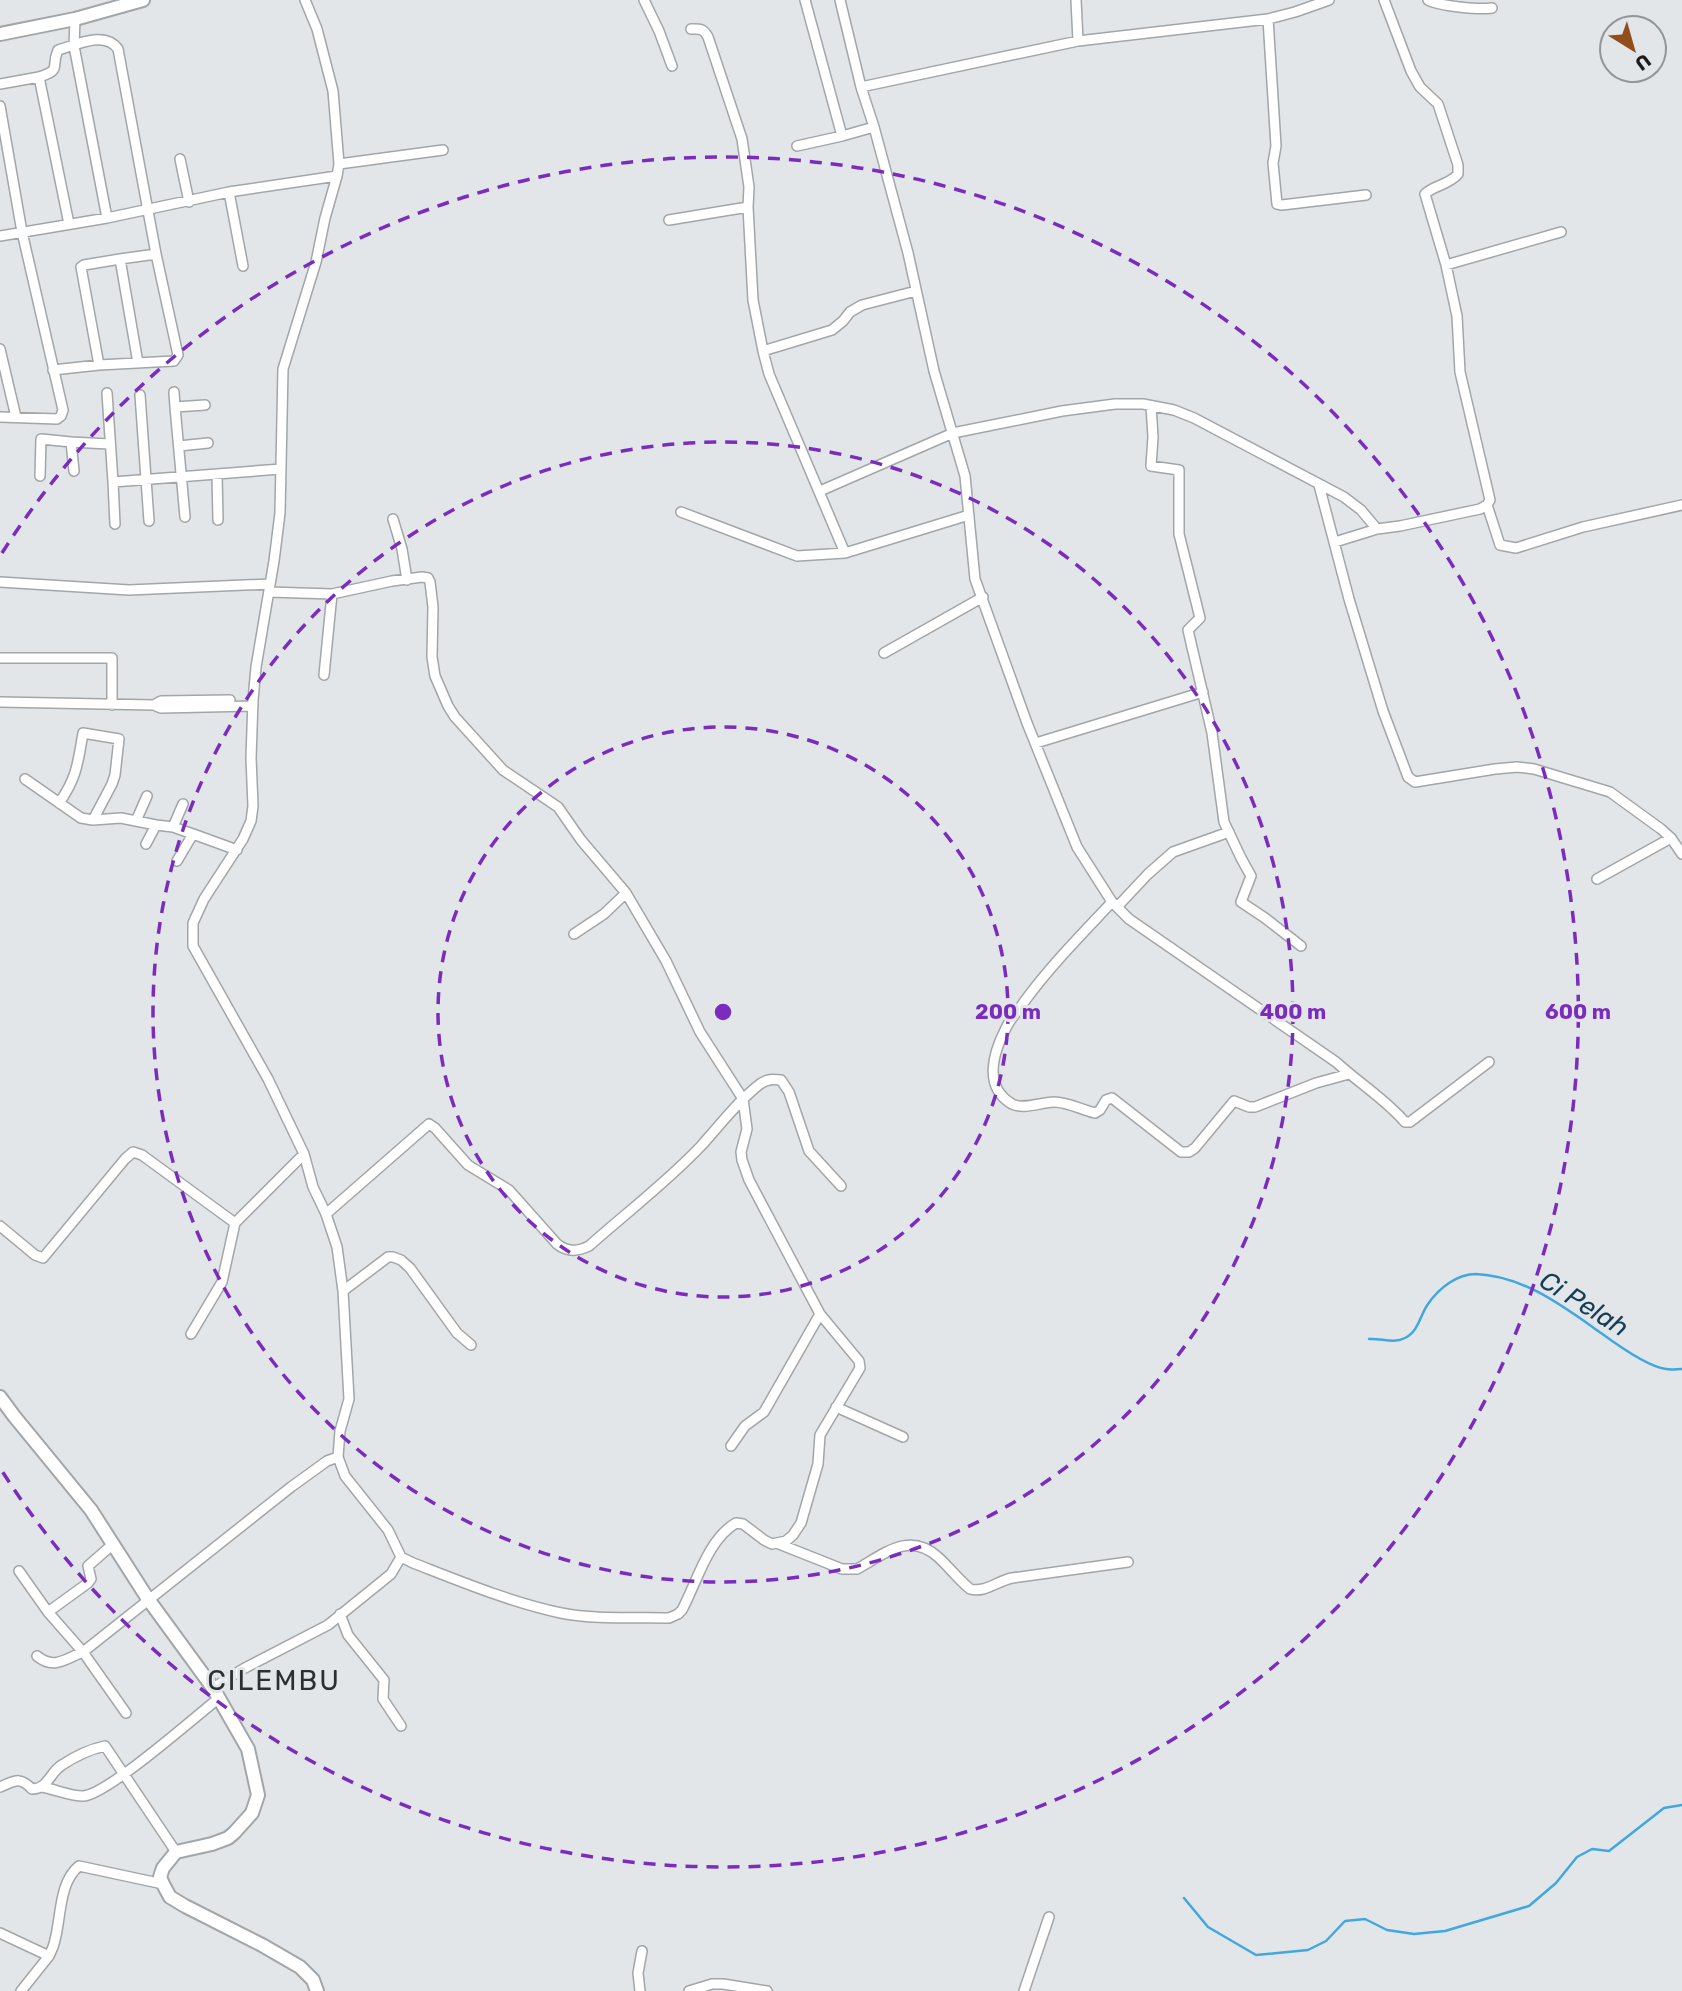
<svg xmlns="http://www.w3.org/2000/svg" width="1682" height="1991" font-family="Rubik,sans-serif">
  <rect width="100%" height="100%" fill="#e2e6e9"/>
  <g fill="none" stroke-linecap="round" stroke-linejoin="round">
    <path stroke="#41a7df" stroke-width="2.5" d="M1369 1339C1381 1338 1394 1344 1405 1338 1419 1331 1420 1315 1428 1304 1439 1288 1457 1274 1476 1274 1524 1276 1564 1307 1601 1333 1616 1344 1648 1367 1666 1369 1671 1370 1677 1369 1682 1369
      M1184 1898 1208 1927 1256 1955 1308 1950 1326 1941 1345 1921 1365 1919 1387 1930 1414 1934 1445 1931 1529 1906 1556 1883 1577 1857 1592 1849 1609 1851 1664 1808 1682 1805"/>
    <defs>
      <path id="street" d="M644 0 659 31 672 66
        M805 0 842 136 874 127
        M840 0 861 87 874 127 908 253 934 371 965 476 975 579 1027 723 1077 847 1112 902 1129 919 1336 1062C1359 1083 1385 1099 1405 1122H1410L1489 1062
        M1076 0 1078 41
        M1428 0C1439 6 1479 10 1492 8
        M75 19 74 46 107 218
        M1268 19 1276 146 1273 163 1277 204 1282 205 1366 195
        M691 29C700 29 703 28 708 37L742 139 749 187 748 207 753 300 763 351 769 374 845 553
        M0 84 39 77
        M861 87 1078 41 1268 19 1295 12 1329 0
        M0 106 22 232 63 410 61 416 57 419 0 417
        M797 146 842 136
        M180 159 189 202
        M339 164 443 150
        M229 192 243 266
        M669 220 748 207
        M0 236 107 218 229 192 337 176
        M1446 265 1561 232
        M0 349 16 417
        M763 351 832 330 843 321 850 312 862 305 916 291
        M138 363 120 259 156 254
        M99 365 81 267 84 265 120 259
        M53 370 99 365 174 361 178 355 156 254 118 49C105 30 76 45 58 50 50 68 63 69 39 77L69 224
        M174 392 175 407
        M107 393 113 482
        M140 395 149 521
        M1151 406 1153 437 1151 466 1179 470V534L1200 618 1188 630 1212 733 1224 822 1241 858 1251 876 1241 902 1265 918 1301 946
        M179 446 208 443
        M74 471 71 442 109 444
        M217 474 218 520
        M40 476 41 439 71 442
        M1319 485 1349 599 1383 711 1408 777 1415 782 1495 769 1517 767 1534 769 1610 792 1661 829 1671 838 1682 854
        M820 491 953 433 1062 411 1115 404H1143L1174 410 1194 418 1344 497 1361 510 1377 529 1400 526 1480 509 1487 505 1490 500 1460 372 1457 316 1446 265 1425 194C1434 185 1449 185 1458 174V165L1438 104 1420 87 1411 71 1384 0
        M1487 505 1500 545 1516 548 1583 527 1682 505
        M681 512 797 556 845 553 969 515
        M185 517 175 407 205 405
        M393 519 402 549 407 580
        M115 524 113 482 281 469
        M1335 542 1377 529
        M0 582 129 590 270 584
        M269 592 332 594 392 581 422 577 428 578 430 582 433 607 432 657 435 676 448 706 455 717 503 770 558 807 581 840 626 893 666 961 700 1032 743 1099 747 1129 741 1152 742 1160 749 1180 820 1314 859 1361 860 1368 820 1435 818 1464 801 1523 793 1535 786 1541 772 1544 764 1540 743 1524 736 1523C708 1539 697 1582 682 1610L678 1614 669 1618C634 1617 596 1620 561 1613 510 1602 462 1582 413 1563L401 1557
        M884 653 983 597
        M0 658H112V705
        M324 675 332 594
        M0 702 154 705 161 708 253 706
        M154 705 161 701 230 700
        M1036 743 1203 692
        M25 779 81 818 93 820 121 818 156 825
        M59 803C77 778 78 762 83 733L119 739 115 775 112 784 93 820
        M136 821 147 796
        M173 827 183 804
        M146 844 156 825 173 827 193 834
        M177 861 193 834 237 850
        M1597 879 1671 838
        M1112 902C1082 934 1050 966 1024 1002 1018 1011 1010 1019 1006 1028 993 1053 983 1087 1012 1104 1024 1110 1042 1102 1054 1102 1068 1102 1082 1110 1095 1113L1100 1110 1106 1100 1112 1098 1181 1152H1189L1195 1148 1234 1101 1249 1107H1255L1316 1083 1349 1074
        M1117 907 1148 874 1173 852 1229 832
        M574 934 604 914 626 893
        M326 1214 429 1124 435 1128 468 1165 509 1190 557 1244C567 1252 577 1252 589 1246 626 1213 667 1182 701 1146 720 1125 738 1101 760 1084 767 1079 773 1079 781 1080L789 1092 809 1151 841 1186
        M0 1226 35 1255 43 1258 125 1159 133 1152 142 1155 235 1223
        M343 1291 388 1257H393L401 1260 410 1268 457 1333 471 1345
        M191 1334 222 1282 235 1223 304 1154
        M836 1407 903 1437
        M731 1446 745 1426 764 1412 820 1314
        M779 1544 842 1569H857C884 1554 909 1531 938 1557 949 1567 958 1579 970 1589 985 1593 997 1581 1012 1578L1128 1562
        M112 1545 88 1566 91 1579 88 1583 48 1612 83 1652 126 1713
        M19 1571 48 1612
        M340 1614 348 1635 384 1680 383 1699 401 1726
        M37 1656C54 1670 65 1659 83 1652L291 1487 327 1461 338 1457
        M213 1688 243 1669 328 1625 391 1574 401 1557 388 1530 345 1476 338 1457 340 1431 349 1399 343 1291 337 1247 326 1214 313 1187 304 1154 268 1079 193 946V923L204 899 243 839 251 821 253 806 251 758 253 700 256 667 274 561 280 513 283 369 316 262 325 218 337 176 339 164 333 91 317 29 305 0
        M0 1787C15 1781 19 1776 32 1789 48 1789 50 1772 62 1765 74 1757 91 1749 105 1746L176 1852
        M42 1787C54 1789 73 1797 84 1796 109 1793 195 1717 219 1698
        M0 1933 49 1956
        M21 1991 49 1956 53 1947C62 1922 57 1884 79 1866L163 1884
        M640 1991 638 1973 642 1951
        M689 1991 712 1984H723L767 1991
        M1024 1991 1049 1917"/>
      <path id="secondary" d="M0 34 75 19 143 0
        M0 1397 14 1416 91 1510 148 1599 213 1688 248 1749 258 1795 252 1813 234 1833 228 1838 212 1844 176 1852 163 1868 160 1877 163 1884 170 1897 185 1906 262 1945 300 1967 313 1980 317 1991"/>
    </defs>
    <use href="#street" stroke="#a2a6a9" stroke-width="12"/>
    <use href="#secondary" stroke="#a2a6a9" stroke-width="16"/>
    <use href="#street" stroke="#fff" stroke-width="9"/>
    <use href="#secondary" stroke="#fff" stroke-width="12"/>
  </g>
  <g fill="none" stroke="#7b2cbf" stroke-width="3.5" stroke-dasharray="12 9">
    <circle cx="723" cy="1012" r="285"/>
    <circle cx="723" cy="1012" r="570"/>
    <path d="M2 553A855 855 0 1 1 2 1471"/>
  </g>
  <g text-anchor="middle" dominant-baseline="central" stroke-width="6" stroke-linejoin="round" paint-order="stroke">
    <g font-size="26" font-style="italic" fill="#133e55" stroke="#e2e6e9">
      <text transform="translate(1584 1304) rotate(32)">Ci Pelah</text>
    </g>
    <g font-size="28" letter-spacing="2" fill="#2c2f31" stroke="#e2e6e9">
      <text x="274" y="1680">CILEMBU</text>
    </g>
  </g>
  <circle cx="723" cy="1012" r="10" fill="#7b2cbf" stroke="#e2e6e9" stroke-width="3.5"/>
  <g font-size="21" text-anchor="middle" font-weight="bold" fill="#7b2cbf" stroke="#e2e6e9" stroke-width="6" stroke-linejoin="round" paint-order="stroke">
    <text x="1008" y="1019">200 m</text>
    <text x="1293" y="1019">400 m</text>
    <text x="1578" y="1019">600 m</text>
  </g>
  <g transform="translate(1633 49) rotate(143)"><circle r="33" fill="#e2e6e9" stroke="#939698" stroke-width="2"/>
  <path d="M0-5L12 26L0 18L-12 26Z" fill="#904f1c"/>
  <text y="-10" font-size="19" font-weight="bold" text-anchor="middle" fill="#1c1d1e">U</text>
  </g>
</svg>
